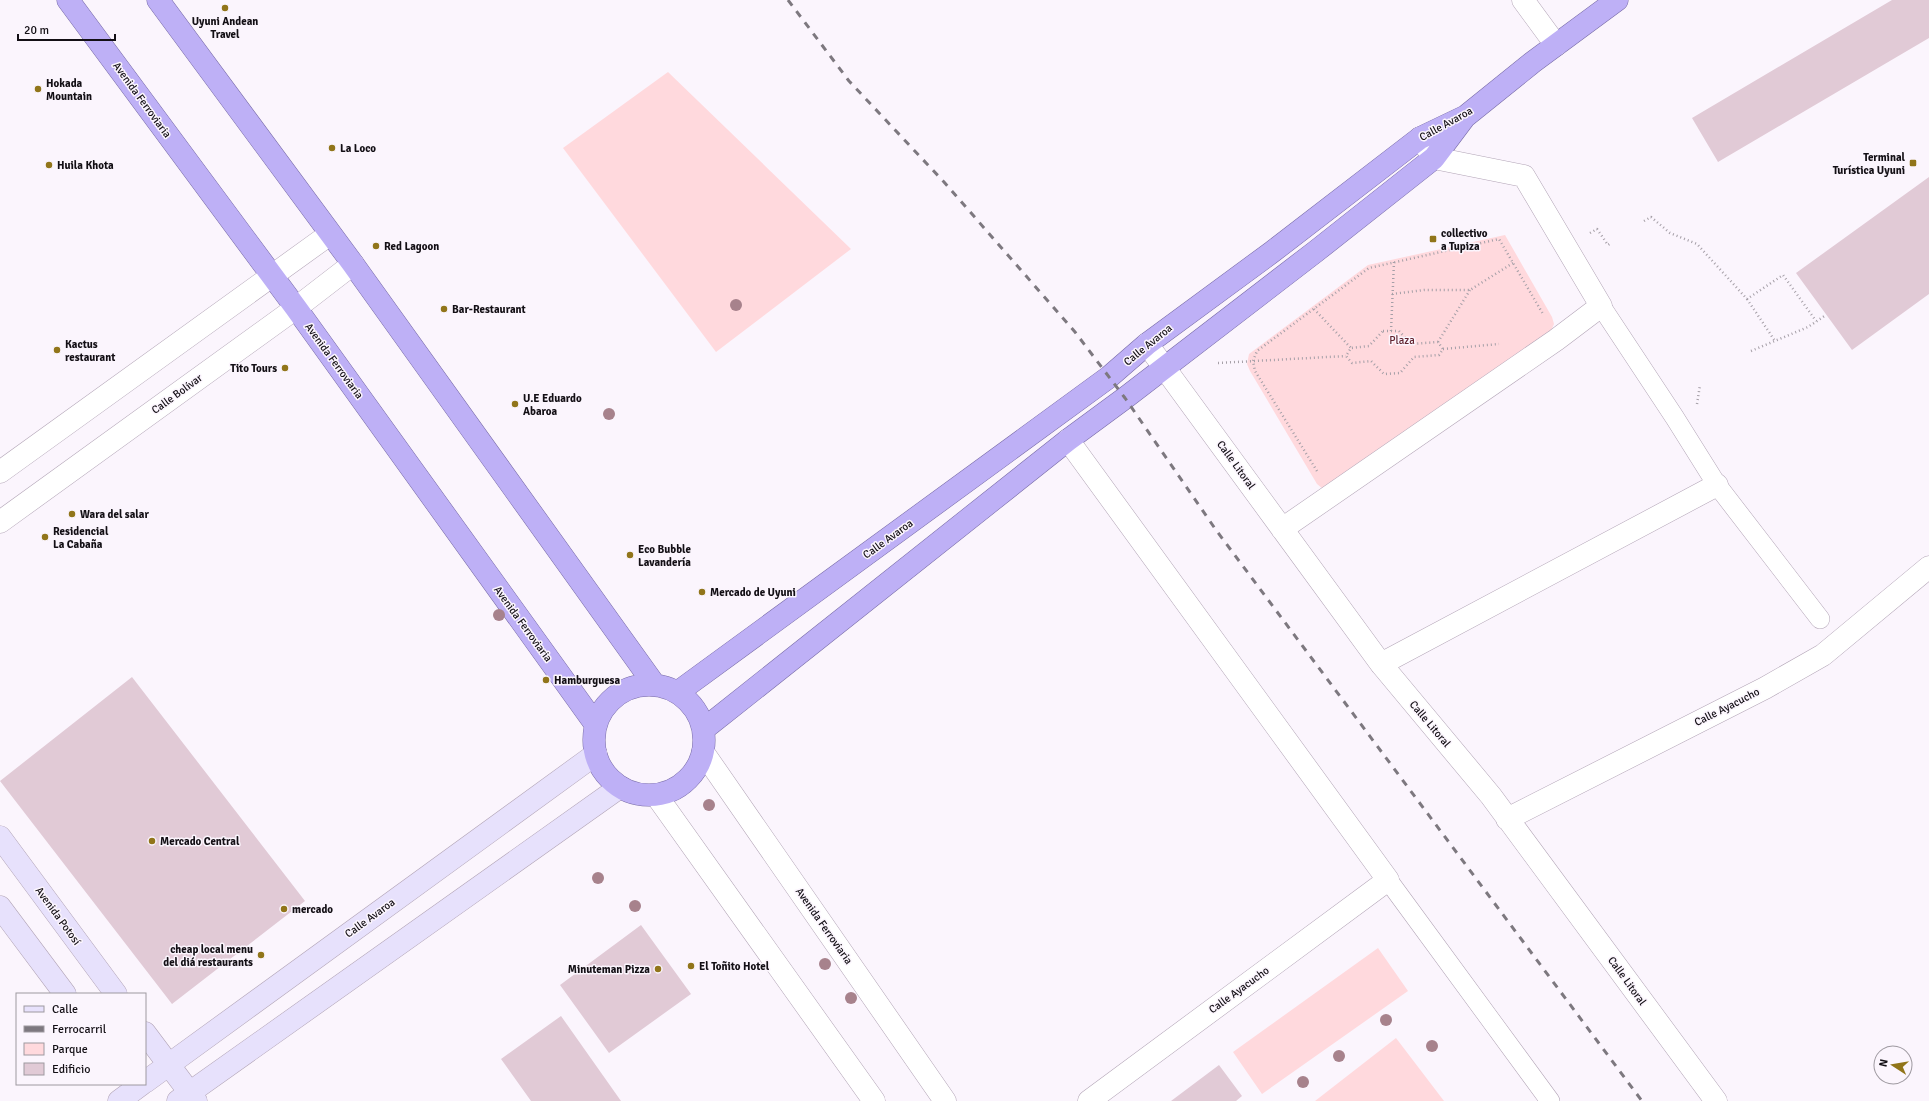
<svg xmlns="http://www.w3.org/2000/svg" width="1929" height="1101" font-family="Signika,sans-serif">
  <rect width="100%" height="100%" fill="#fbf5fd"/>
  <path fill="#ffd9dd" d="M668 72 851 249 716 352 563 148Z
    M1505 235 1552 317 1554 324 1551 331 1323 489 1317 484 1250 371 1247 364 1249 354 1368 265Z
    M1378 948 1408 991 1262 1094 1233 1052Z
    M1396 1038 1444 1101H1315Z"/>
  <path fill="#e1cad6" d="M1892 0H1929V38L1718 162 1692 118Z
    M1929 177V294L1852 350 1796 273Z
    M132 677 305 901 172 1004 0 781Z
    M641 925 691 994 609 1053 560 985Z
    M561 1016 621 1101H531L501 1059Z
    M1219 1065 1242 1096 1236 1101H1171Z"/>
  <g fill="none" stroke-linecap="round" stroke-linejoin="round">
    <defs>
      <path id="service" d="M1601 306 1675 418 1717 485 1820 619
        M1388 880 1550 1101"/>
      <path id="minor" d="M1523 0 1556 45
        M1147 344 1381 664 1491 796 1716 1101
        M1068 440 1388 880 1089 1101
        M0 472 330 234
        M0 522 296 308 353 264
        M1282 529 1556 340 1601 306 1524 176 1434 158 1420 138
        M1381 664 1717 485
        M703 752 945 1101
        M656 795 874 1101
        M1507 819 1765 688 1823 655 1929 567"/>
      <path id="secondary" d="M0 837 116 994
        M0 907 65 994
        M145 1033 196 1101
        M145 1082 596 754
        M119 1101 142 1084
        M178 1101 620 787"/>
      <path id="trunk" d="M68 0 296 308 596 725
        M158 0 353 264 654 684
        M594 740a55 55 0 1 1 110 0a55 55 0 1 1-110 0Z
        M678 692 1109 377 1147 344 1272 252 1420 138 1466 116 1533 62 1617 0
        M704 729 1068 440 1125 398 1315 252 1434 158 1464 118"/>
    </defs>
    <use href="#service" stroke="#b2a4b6" stroke-width="20"/>
    <use href="#minor" stroke="#b2a4b6" stroke-width="23"/>
    <use href="#secondary" stroke="#b2a4b6" stroke-width="23"/>
    <use href="#trunk" stroke="#786ba6" stroke-width="23"/>
    <path stroke="#a59fa7" stroke-width="2.5" stroke-dasharray="1 3" stroke-linecap="butt" d="M1644 221 1651 217 1670 233 1697 244 1747 299 1783 275 1816 321
      M1590 233 1597 229 1608 245 1611 243
      M1392 294 1424 290H1470L1513 263
      M1747 299 1775 341
      M1314 309 1351 348
      M1383 331H1399L1411 344 1438 342 1443 349 1439 355 1414 357 1400 373 1384 374 1371 361 1352 363 1346 356 1351 348 1369 346Z
      M1391 331 1394 262
      M1438 342 1470 290
      M1443 349 1499 344
      M1751 351 1808 327 1826 315
      M1218 363 1346 356
      M1697 404 1700 385
      M1317 471 1255 371 1253 361 1257 351 1369 268 1499 239 1543 314"/>
    <use href="#service" stroke="#fff" stroke-width="19"/>
    <use href="#minor" stroke="#fff" stroke-width="22"/>
    <use href="#secondary" stroke="#e7e1fc" stroke-width="22"/>
    <use href="#trunk" stroke="#beb0f6" stroke-width="22"/>
    <path stroke="#7d787f" stroke-width="3" stroke-dasharray="7 7" stroke-linecap="butt" d="M788 0 849 81 944 182 1075 332 1125 398 1216 530 1642 1101"/>
  </g>
  <g fill="#a7828c">
    <circle cx="736" cy="305" r="6"/>
    <circle cx="609" cy="414" r="6"/>
    <circle cx="499" cy="615" r="6"/>
    <circle cx="709" cy="805" r="6"/>
    <circle cx="598" cy="878" r="6"/>
    <circle cx="635" cy="906" r="6"/>
    <circle cx="825" cy="964" r="6"/>
    <circle cx="851" cy="998" r="6"/>
    <circle cx="1386" cy="1020" r="6"/>
    <circle cx="1432" cy="1046" r="6"/>
    <circle cx="1339" cy="1056" r="6"/>
    <circle cx="1303" cy="1082" r="6"/>
  </g>
  <g fill="#91751a" stroke="#fbf5fd" stroke-width="1.5">
    <circle cx="225" cy="8" r="4"/>
    <circle cx="38" cy="89" r="4"/>
    <circle cx="332" cy="148" r="4"/>
    <rect x="1909" y="159" width="8" height="8" rx="2"/>
    <circle cx="49" cy="165" r="4"/>
    <rect x="1429" y="235" width="8" height="8" rx="2"/>
    <circle cx="376" cy="246" r="4"/>
    <circle cx="444" cy="309" r="4"/>
    <circle cx="57" cy="350" r="4"/>
    <circle cx="285" cy="368" r="4"/>
    <circle cx="515" cy="404" r="4"/>
    <circle cx="72" cy="514" r="4"/>
    <circle cx="45" cy="537" r="4"/>
    <circle cx="630" cy="555" r="4"/>
    <circle cx="702" cy="592" r="4"/>
    <circle cx="546" cy="680" r="4"/>
    <circle cx="152" cy="841" r="4"/>
    <circle cx="284" cy="909" r="4"/>
    <circle cx="261" cy="955" r="4"/>
    <circle cx="691" cy="966" r="4"/>
    <circle cx="658" cy="969" r="4"/>
  </g>
  <g text-anchor="middle" dominant-baseline="central" stroke-width="3" stroke-linejoin="round" paint-order="stroke">
    <g font-size="11" font-weight="bold" fill="#130f15" stroke="#fbf5fd" text-anchor="start">
      <text x="225" y="21" text-anchor="middle">Uyuni Andean<tspan x="225" dy="13">Travel</tspan></text>
      <text x="46" y="83">Hokada<tspan x="46" dy="13">Mountain</tspan></text>
      <text x="340" y="148">La Loco</text>
      <text x="1905" y="157" text-anchor="end">Terminal<tspan x="1905" dy="13">Turística Uyuni</tspan></text>
      <text x="57" y="165">Huila Khota</text>
      <text x="1441" y="233">collectivo<tspan x="1441" dy="13">a Tupiza</tspan></text>
      <text x="384" y="246">Red Lagoon</text>
      <text x="452" y="309">Bar-Restaurant</text>
      <text x="65" y="344">Kactus<tspan x="65" dy="13">restaurant</tspan></text>
      <text x="277" y="368" text-anchor="end">Tito Tours</text>
      <text x="523" y="398">U.E Eduardo<tspan x="523" dy="13">Abaroa</tspan></text>
      <text x="80" y="514">Wara del salar</text>
      <text x="53" y="531">Residencial<tspan x="53" dy="13">La Cabaña</tspan></text>
      <text x="638" y="549">Eco Bubble<tspan x="638" dy="13">Lavandería</tspan></text>
      <text x="710" y="592">Mercado de Uyuni</text>
      <text x="554" y="680">Hamburguesa</text>
      <text x="160" y="841">Mercado Central</text>
      <text x="292" y="909">mercado</text>
      <text x="253" y="949" text-anchor="end">cheap local menu<tspan x="253" dy="13">del diá restaurants</tspan></text>
      <text x="699" y="966">El Toñito Hotel</text>
      <text x="650" y="969" text-anchor="end">Minuteman Pizza</text>
    </g>
    <g font-size="11" fill="#130f15" stroke="#fbf5fd">
      <text transform="translate(142 100) rotate(54)">Avenida Ferroviaria</text>
      <text transform="translate(1446 124) rotate(-29)">Calle Avaroa</text>
      <text transform="translate(1148 345) rotate(-39)">Calle Avaroa</text>
      <text transform="translate(334 361) rotate(54)">Avenida Ferroviaria</text>
      <text transform="translate(177 394) rotate(-36)">Calle Bolívar</text>
      <text transform="translate(1236 465) rotate(54)">Calle Litoral</text>
      <text transform="translate(888 539) rotate(-36)">Calle Avaroa</text>
      <text transform="translate(523 624) rotate(54)">Avenida Ferroviaria</text>
      <text transform="translate(1727 707) rotate(-27)">Calle Ayacucho</text>
      <text transform="translate(1430 724) rotate(50)">Calle Litoral</text>
      <text transform="translate(58 916) rotate(54)">Avenida Potosí</text>
      <text transform="translate(370 918) rotate(-36)">Calle Avaroa</text>
      <text transform="translate(824 926) rotate(55)">Avenida Ferroviaria</text>
      <text transform="translate(1627 981) rotate(54)">Calle Litoral</text>
      <text transform="translate(1239 990) rotate(-36)">Calle Ayacucho</text>
    </g>
    <g font-size="11" fill="#622430" stroke="#fbf5fd">
      <text x="1402" y="340">Plaza</text>
    </g>
  </g>
  <rect x="16" y="993" width="130" height="92" fill="#fbf5fd" stroke="#9e99a0"/>
  <rect x="24" y="1006" width="20" height="6" fill="#e7e1fc" stroke="#9e99a0"/>
  <text x="52" y="1013" font-size="12" fill="#130f15">Calle</text>
  <rect x="24" y="1026" width="20" height="6" fill="#7d787f" stroke="#9e99a0"/>
  <text x="52" y="1033" font-size="12" fill="#130f15">Ferrocarril</text>
  <rect x="24" y="1043" width="20" height="12" fill="#ffd9dd" stroke="#9e99a0"/>
  <text x="52" y="1053" font-size="12" fill="#130f15">Parque</text>
  <rect x="24" y="1063" width="20" height="12" fill="#e1cad6" stroke="#9e99a0"/>
  <text x="52" y="1073" font-size="12" fill="#130f15">Edificio</text>
  <g transform="translate(1893 1065) rotate(282)"><circle r="19" fill="#fbf5fd" stroke="#9e99a0"/>
  <path d="M0-3L7 15L0 10L-7 15Z" fill="#91751a"/>
  <text y="-6" font-size="11" font-weight="bold" text-anchor="middle" fill="#130f15">N</text>
  </g>
  <path d="M18 34v6h97v-6" fill="none" stroke="#130f15" stroke-width="2"/>
  <text x="24" y="34" font-size="12" fill="#130f15" stroke="#fbf5fd" stroke-width="3" paint-order="stroke">20 m</text>
</svg>
